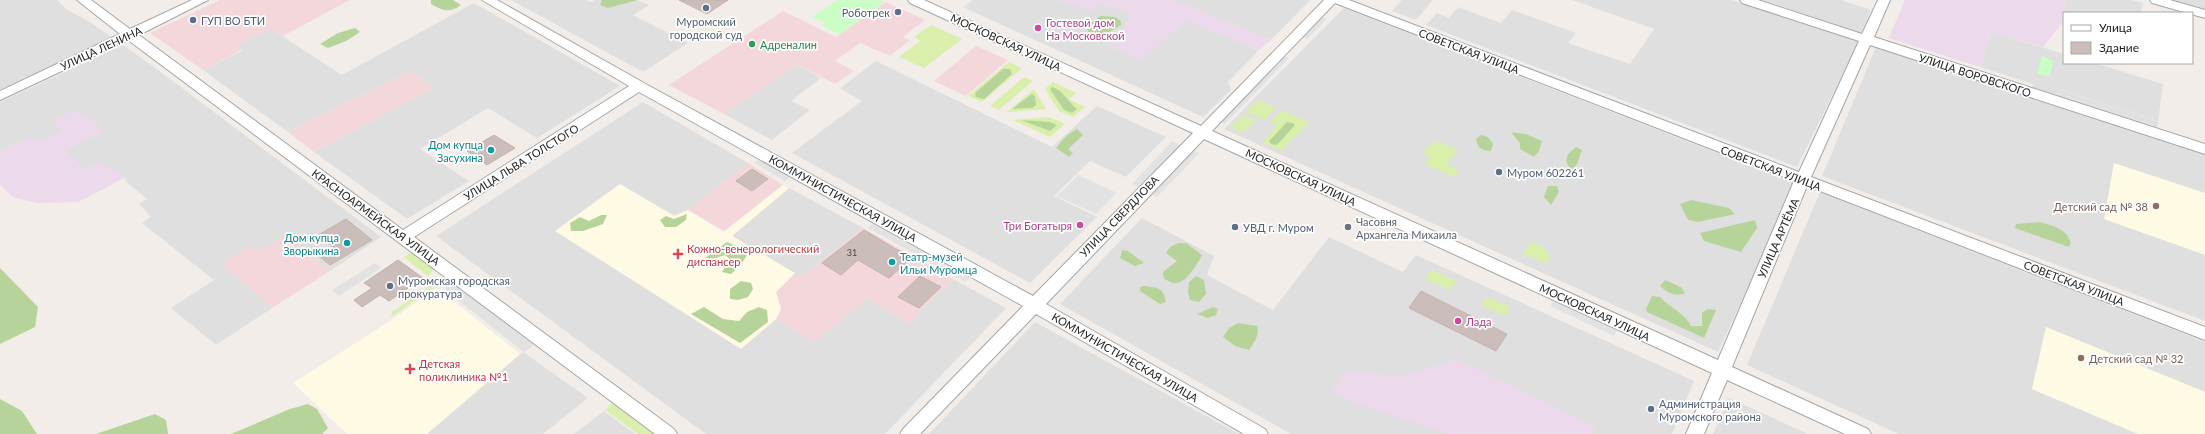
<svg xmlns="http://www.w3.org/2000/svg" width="2205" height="434" font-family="Lato,sans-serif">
  <rect width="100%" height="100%" fill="#f2ede8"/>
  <path fill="#e0dfdf" d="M0 0H57L66 9 90 22 113 38 0 90Z
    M511 0H586L591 2 595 0H637L649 5 633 15 688 43 643 72Z
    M973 0H1059L1091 10 1100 3 1132 13 1119 37 1141 60 1186 20 1259 50 1228 82 1231 90 1203 117 963 7Z
    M1172 0H1310L1271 40Z
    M1402 0H1433L1416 20 1392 11Z
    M1572 0H1732L1859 41 1797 167 1426 25 1437 13 1449 18 1458 7 1501 23 1512 10 1576 33 1568 43 1630 64 1654 29Z
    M1763 0H1841L1871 10 1861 33Z
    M2066 0H2131L2143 3 2141 13H2064V25L2061 24Z
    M2172 0H2205V10Z
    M474 3 620 86 537 138 488 108 420 149 469 181 407 219 314 152 433 88 411 71 288 132 203 70 243 50 237 45 270 28 342 75Z
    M1344 8 1797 184 1718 352 1224 129Z
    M1991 32 2064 54V63H2094L2163 84 2157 129 2032 89 2033 84 1980 67Z
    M123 45 158 70 381 237 330 271 286 236 260 251 248 248 222 264 272 308 216 345 171 308 214 280 142 223 151 217 139 204 147 199 126 182 125 177 85 170 64 151 102 131 95 127 99 124 54 120 63 131 38 142 31 137 0 152V102Z
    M1876 47 2205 154V321L1822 176Z
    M876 61 1052 147 1097 106 1166 137 1126 177 1090 161 1054 196 1097 217 1030 283 792 153 862 101 840 88Z
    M797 64 821 78 791 101 810 110 772 140 724 114Z
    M643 102 748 163 688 210 675 216 620 184 741 348 776 319 814 342 868 298 908 323 953 279 1006 308 885 434H706L436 236Z
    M789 188 863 228 801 277 732 236Z
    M1820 192 2205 342V392L2047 328 2032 389 2138 434H1899L1747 365Z
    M1142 218 1214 256 1207 275 1273 310 1329 237 1403 272 1416 255 1694 381 1672 434H1291L1060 304Z
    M1035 322 1239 434H929Z
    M523 352 588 398 543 434H427Z
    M1729 398 1808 434H1713Z
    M604 411 635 434H574Z"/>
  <path fill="#f4d7db" d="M220 0H350L283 36 270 28 237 45 243 49 203 70 150 33Z
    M886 2 925 20 903 37 910 40 890 56 860 43 835 61 854 71 835 84 797 64 724 114 669 85 783 11 836 37Z
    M976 46 1008 60 966 96 934 81Z
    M411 71 433 88 314 152 288 132Z
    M748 163 783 185 724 231 688 210Z
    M863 228 953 279 908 323 868 298 814 342 776 319 781 309 776 292 795 273 801 277Z
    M286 235 330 271 272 308 222 264 248 247 260 251Z"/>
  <path fill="#ecd9ec" d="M1059 0H1172L1271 40 1259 50 1186 20 1142 60 1109 47 1119 37 1132 13 1101 3 1091 10Z
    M1905 0H2066L2061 24 2043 47 1991 32 1980 67 1889 38Z
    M75 110 99 124 96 127 102 131 64 151 85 170 98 161 126 177 78 202 37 203 13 197 0 185V152L31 137 38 142 63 131 54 120Z
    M1456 359 1596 428 1592 434H1447L1360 405 1332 392 1347 370 1400 377Z"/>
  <path fill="#fffae4" d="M2114 163 2205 193V255L2104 219Z
    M620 184 674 216 688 210 724 232 783 185 789 188 732 236 795 273 776 292 781 309 776 319 741 349 555 231Z
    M437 288 520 354 427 434H347L293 383 390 321Z
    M2046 327 2205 392V434H2138L2032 389Z"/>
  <path fill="#d9efab" d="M931 25 962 39 924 68 899 57 920 41 914 37Z
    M1009 62 1022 68 982 102 968 96Z
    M1024 77 1033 81 999 110 990 106Z
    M1053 82 1076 93 1069 99 1085 107 1073 117 1059 111 1045 89Z
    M1034 89 1046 109 1007 112Z
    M1258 100 1276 108 1265 120 1246 112Z
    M1281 110 1309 122 1282 151 1262 142 1277 126 1270 122Z
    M1243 115 1255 120 1243 133 1231 127Z
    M1049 117 1065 124 1050 137 1013 120Z
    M1438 141 1458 150 1446 164 1459 170 1454 177 1425 164 1430 157 1422 153 1432 143Z
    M1531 242 1542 246 1550 256 1546 264 1523 254Z
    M412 252 434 269 428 276 404 257Z
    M1431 270 1456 281 1450 290 1425 279Z
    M431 285 434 288 391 317 392 312Z
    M1487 297 1510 307 1505 316 1482 305Z
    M613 402 654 434H638L605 410Z"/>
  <path fill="#b6d49a" d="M431 0H453L461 5C449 14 442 10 431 4Z
    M602 0H638L608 8 600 5Z
    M1101 16 1115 17 1121 21V25L1100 38 1088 33 1087 25Z
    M355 28 360 32 346 41 328 48 320 44 338 33Z
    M1003 69H1010L1012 74 984 99 976 97 975 93Z
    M1052 87C1062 89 1069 103 1077 109L1072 113 1064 110 1050 89Z
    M1032 94 1035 96 1036 105 1032 108 1012 109Z
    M1021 120 1050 122 1057 125 1050 131Z
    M1287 122 1293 123 1295 125 1277 145 1271 144 1269 141Z
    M1077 129 1083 135 1068 149 1073 153 1069 157 1056 148 1066 136Z
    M1511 132 1526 134 1542 141 1539 151 1534 157 1520 149V143Z
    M1481 135 1488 137 1493 144 1491 151C1482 151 1477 148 1476 139Z
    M1576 147 1582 150 1577 164 1571 171 1566 161 1568 154Z
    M1548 186H1557L1559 192 1551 205 1544 197Z
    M1691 200 1729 208 1735 214 1698 222 1688 220 1680 204Z
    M687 214 686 220 676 227H665L660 220 666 216 674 219Z
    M601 215H607L603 224 583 231H571L570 223 580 217 589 221Z
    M1755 220 1757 228 1741 252 1704 241 1700 233Z
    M2040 222C2053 226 2068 229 2071 244L2069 247 2015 228 2016 224Z
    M727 242 743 249 747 255 740 266 731 274 722 272 730 259 725 255 709 260 705 258Z
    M1179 243H1186L1202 255C1198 263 1185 286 1173 283 1170 282 1167 280 1164 279L1163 274 1164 271 1177 261 1166 253C1170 246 1173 245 1179 243Z
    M1122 250 1128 251 1144 263 1135 266 1120 258Z
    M0 268 38 307 35 327 0 344Z
    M1196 276 1204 280 1206 294 1199 302 1190 300 1188 292 1189 282Z
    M1665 280 1681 287 1685 293C1675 297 1668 293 1660 286Z
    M741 281 751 283 753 289 748 297 738 300 730 299V289Z
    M1144 286C1159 288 1163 287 1166 302L1160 304 1140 291V287Z
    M1652 296 1660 297C1670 308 1685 313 1691 326H1702V313L1707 309 1716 310 1704 338 1647 312 1646 309Z
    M704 307 723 319 739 321 747 312 759 307 767 310 768 322 740 343 691 314Z
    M1213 307 1218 309 1216 315 1208 318 1197 314Z
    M1238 323 1257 326C1260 334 1254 343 1249 350L1235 346 1223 337 1229 328Z
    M0 399 22 411 37 434H0Z
    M308 404 317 409 328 428 322 434H231L290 409Z
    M155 414 166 420 168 434H96Z"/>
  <path fill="#cafec4" d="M837 0H879L884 2 840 34 822 26 825 23 812 17Z
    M2042 56 2053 61 2050 75 2047 76 2037 74Z"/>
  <path fill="#e2e2e2" d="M1321 17 1327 19 1307 39 1301 37Z
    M1283 55 1289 58 1225 124 1219 121Z
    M2058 87 2154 118 2153 122 2057 90Z
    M2057 92 2154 124 2153 128 2056 96Z
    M1172 141 1180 145 1140 188 1132 184Z
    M1191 149 1199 153 1157 197 1148 193Z
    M759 159 790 177 785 181 754 163Z
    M1078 175 1117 193 1096 214 1057 196Z
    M872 224 970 278 966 282 868 228Z
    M375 263 381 268 339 296 332 290Z
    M450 281 534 345 524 352 445 290Z
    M1553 301 1617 331 1614 336 1550 306Z"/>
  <path fill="#cbbeba" stroke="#c5b0a9" d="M679 0H728L707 14Z
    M494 135 515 148 487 165 467 151Z
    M752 169 768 179 752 191 736 181Z
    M346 219 372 240 330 265 319 256 333 247 318 235Z
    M864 230 894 248 912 257 889 278 858 260 841 275 822 263Z
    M398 260 423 278 389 301 380 295 362 307 354 300 372 288 364 283Z
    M920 276 941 287 919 308 898 297Z
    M1421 291 1507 334 1496 351 1409 308Z"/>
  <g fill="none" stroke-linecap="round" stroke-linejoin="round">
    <defs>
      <path id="minor" d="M77 0H91L130 29 192 0H208L139 35 403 230 629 86 482 0H497L644 83 1033 296 1193 133 910 3 908 0H924L1201 126 1324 0H1349L1799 172 1859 41 1742 3 1740 0H1758L1862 34 1878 0H1890L1874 37 2205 144V154L1870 45 1811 177 2205 327V340L1807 186 1732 367 1868 429 1871 434H1845L1727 380 1704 434H1686L1712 373 1204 139 1046 304 1265 429 1268 434H1244L1036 314 920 434H900L903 429 1023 306 639 92 414 237 674 429 677 434H655L128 40 0 100V91L120 34ZM1335 3 1794 181 1718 360 1212 131Z
        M2150 0H2170L2205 10V18L2152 3Z"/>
    </defs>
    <use href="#minor" stroke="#a6a6a6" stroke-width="2"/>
    <use href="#minor" fill="#fff" fill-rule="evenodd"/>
  </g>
  <g fill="#5c6f8a" stroke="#fff" stroke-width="1.5">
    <circle cx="706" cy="8" r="4"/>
    <circle cx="898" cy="12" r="4"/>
    <circle cx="193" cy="20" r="4"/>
    <circle cx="1499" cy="172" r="4"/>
    <circle cx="1235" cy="227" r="4"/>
    <circle cx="390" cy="286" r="4"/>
    <circle cx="1651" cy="409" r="4"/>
  </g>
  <g fill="#d1479c" stroke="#fff" stroke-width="1.5">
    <circle cx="1038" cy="28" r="4"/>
    <circle cx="1080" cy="225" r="4"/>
    <circle cx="1458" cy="321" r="4"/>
  </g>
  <circle fill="#2e9e5b" stroke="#fff" stroke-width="1.5" cx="752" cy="44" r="4"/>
  <g fill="#0f9aa8" stroke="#fff" stroke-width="1.5">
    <circle cx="491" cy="150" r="4"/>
    <circle cx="347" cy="243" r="4"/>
    <circle cx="892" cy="262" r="4"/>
  </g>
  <g fill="#8d6e63" stroke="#fff" stroke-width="1.5">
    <circle cx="2156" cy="206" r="4"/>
    <circle cx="2081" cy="358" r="4"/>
  </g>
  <circle fill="#6b7280" stroke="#fff" stroke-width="1.5" cx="1348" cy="227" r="4"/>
  <g fill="#e0444e" stroke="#fff" stroke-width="1.5">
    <path d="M676 248h4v4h4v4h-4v4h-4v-4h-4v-4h4z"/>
    <path d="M408 363h4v4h4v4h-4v4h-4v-4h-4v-4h4z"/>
  </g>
  <g text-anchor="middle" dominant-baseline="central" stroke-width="3.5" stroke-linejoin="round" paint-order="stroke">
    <g font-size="9" fill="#4c4948">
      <text x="852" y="252">31</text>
    </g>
    <g font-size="11" fill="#4e5e75" stroke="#fff" text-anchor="start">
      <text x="890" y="12" text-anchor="end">Роботрек</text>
      <text x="201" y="20">ГУП ВО БТИ</text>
      <text x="706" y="21" text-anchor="middle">Муромский<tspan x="706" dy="13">городской суд</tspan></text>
      <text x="1507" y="172">Муром 602261</text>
      <text x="1243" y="227">УВД г. Муром</text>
      <text x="398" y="280">Муромская городская<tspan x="398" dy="13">прокуратура</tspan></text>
      <text x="1659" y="403">Администрация<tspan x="1659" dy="13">Муромского района</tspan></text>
    </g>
    <g font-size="11" fill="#b23c85" stroke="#fff" text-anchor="start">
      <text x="1046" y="22">Гостевой дом<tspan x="1046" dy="13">На Московской</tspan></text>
      <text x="1072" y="225" text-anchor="end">Три Богатыря</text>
      <text x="1466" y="321">Лада</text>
    </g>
    <g font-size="11" fill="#222" stroke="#fff">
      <text transform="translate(1006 42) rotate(25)">МОСКОВСКАЯ УЛИЦА</text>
      <text transform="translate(101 48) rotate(-25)">УЛИЦА ЛЕНИНА</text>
      <text transform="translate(1469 51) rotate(21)">СОВЕТСКАЯ УЛИЦА</text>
      <text transform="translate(1975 75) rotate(18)">УЛИЦА ВОРОВСКОГО</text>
      <text transform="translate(521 162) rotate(-32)">УЛИЦА ЛЬВА ТОЛСТОГО</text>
      <text transform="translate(1771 168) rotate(21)">СОВЕТСКАЯ УЛИЦА</text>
      <text transform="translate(1301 177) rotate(25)">МОСКОВСКАЯ УЛИЦА</text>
      <text transform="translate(843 198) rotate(29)">КОММУНИСТИЧЕСКАЯ УЛИЦА</text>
      <text transform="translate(1119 216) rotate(-46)">УЛИЦА СВЕРДЛОВА</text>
      <text transform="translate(376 217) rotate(36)">КРАСНОАРМЕЙСКАЯ УЛИЦА</text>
      <text transform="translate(1778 238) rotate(-66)">УЛИЦА АРТЁМА</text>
      <text transform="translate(2074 283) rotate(21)">СОВЕТСКАЯ УЛИЦА</text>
      <text transform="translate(1595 312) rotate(25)">МОСКОВСКАЯ УЛИЦА</text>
      <text transform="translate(1125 357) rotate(30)">КОММУНИСТИЧЕСКАЯ УЛИЦА</text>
    </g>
    <g font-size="11" fill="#27864d" stroke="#fff" text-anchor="start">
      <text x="760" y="44">Адреналин</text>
    </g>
    <g font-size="11" fill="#0d838f" stroke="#fff" text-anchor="end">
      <text x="483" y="144">Дом купца<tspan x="483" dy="13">Засухина</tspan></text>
      <text x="339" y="237">Дом купца<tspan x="339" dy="13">Зворыкина</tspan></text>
      <text x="900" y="256" text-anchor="start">Театр-музей<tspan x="900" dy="13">Ильи Муромца</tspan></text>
    </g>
    <g font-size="11" fill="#785e54" stroke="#fff" text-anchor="end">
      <text x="2148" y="206">Детский сад № 38</text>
      <text x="2089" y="358" text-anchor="start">Детский сад № 32</text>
    </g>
    <g font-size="11" fill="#5b616d" stroke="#fff" text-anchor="start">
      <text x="1356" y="221">Часовня<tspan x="1356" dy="13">Архангела Михаила</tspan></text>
    </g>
    <g font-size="11" fill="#be3a42" stroke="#fff" text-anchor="start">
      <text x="687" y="248">Кожно-венерологический<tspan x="687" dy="13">диспансер</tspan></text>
      <text x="419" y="363">Детская<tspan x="419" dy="13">поликлиника №1</tspan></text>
    </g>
  </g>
  <rect x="2063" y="12" width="130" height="52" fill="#ffffff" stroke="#a7a7a7"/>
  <rect x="2071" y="25" width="20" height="6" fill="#ffffff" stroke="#a7a7a7"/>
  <text x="2099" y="32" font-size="12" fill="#222222">Улица</text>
  <rect x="2071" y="42" width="20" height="12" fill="#cbbeba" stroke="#a7a7a7"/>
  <text x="2099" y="52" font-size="12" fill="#222222">Здание</text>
</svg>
